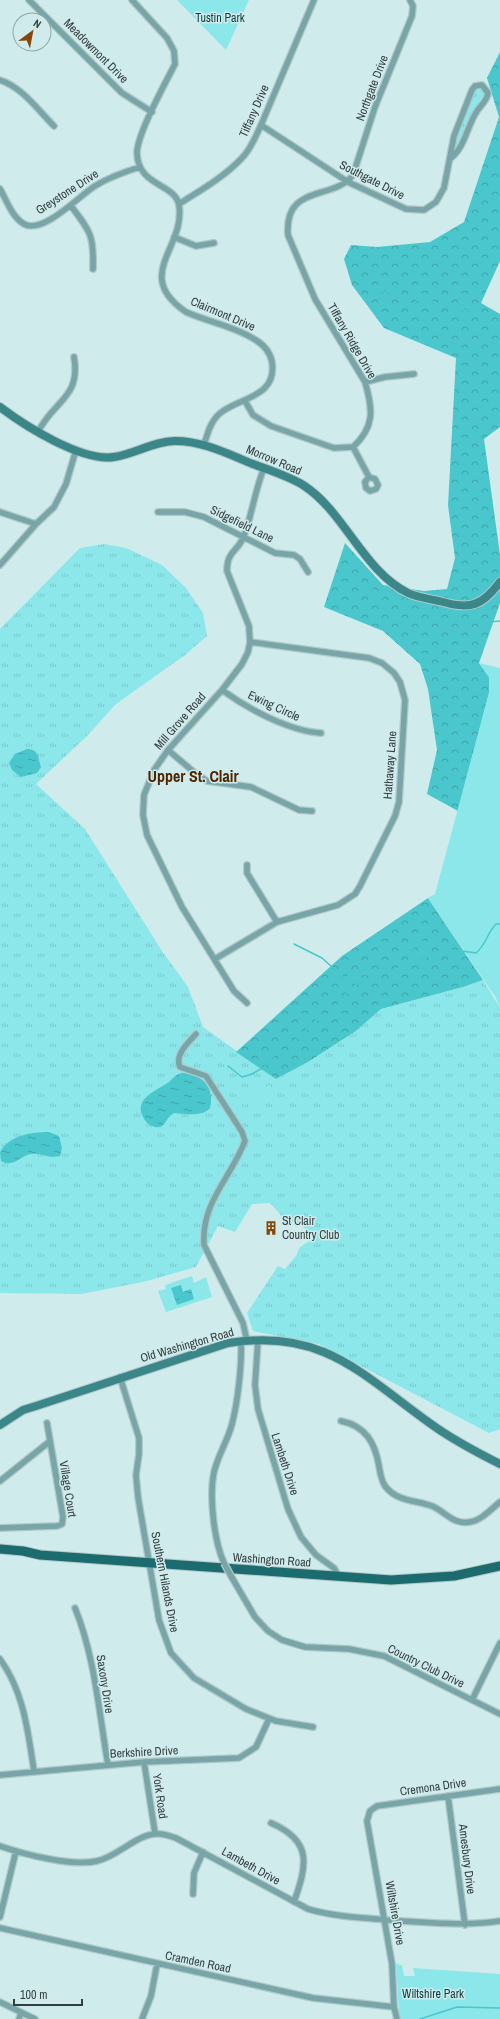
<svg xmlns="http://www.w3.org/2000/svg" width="500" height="2019" font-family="'Archivo Narrow',sans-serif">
  <defs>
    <pattern id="grass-tufts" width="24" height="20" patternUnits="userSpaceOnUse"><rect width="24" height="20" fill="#8be7ea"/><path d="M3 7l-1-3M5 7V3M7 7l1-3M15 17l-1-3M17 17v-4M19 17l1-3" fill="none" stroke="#78c7ca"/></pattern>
    <pattern id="forest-crowns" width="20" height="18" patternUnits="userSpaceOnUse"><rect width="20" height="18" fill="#4ac7cc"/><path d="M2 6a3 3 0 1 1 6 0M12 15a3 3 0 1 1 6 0" fill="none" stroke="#3ea3a7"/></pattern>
    <pattern id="water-ripples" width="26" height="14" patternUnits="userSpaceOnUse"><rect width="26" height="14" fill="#4ac7cc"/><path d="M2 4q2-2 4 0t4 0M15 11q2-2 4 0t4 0" fill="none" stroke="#3ea3a7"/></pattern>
  </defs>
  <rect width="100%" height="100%" fill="#d0ebec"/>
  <path fill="url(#grass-tufts)" d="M481 87 486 95 472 116 456 151H453L457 135 473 91 476 88Z
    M104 544 126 548 162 565 186 588 203 613 207 636 185 655 116 704 87 736 36 784 85 829 162 951 188 987 203 1027 276 1079 308 1062 356 1031 381 1009 463 987 483 980 500 1008V1429L489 1433 319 1344 253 1331 247 1313 278 1266 285 1269 296 1256 300 1247 316 1237 298 1223 285 1220 270 1203 252 1204 235 1232 218 1226 196 1267 143 1282 81 1294 0 1293V629L80 548Z"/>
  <path fill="url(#forest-crowns)" d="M500 52V261L481 303 500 314V427L484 439 500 555V603L479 663 489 677V693L458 811 427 794 437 750 428 689 420 664 383 631 324 607 345 543 383 585 424 591 447 589 455 558 448 505 456 358 384 328 352 285 344 259 351 245 377 247 430 242 464 222 499 117 487 78Z
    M428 898 483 980 463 987 381 1009 356 1031 308 1062 276 1079 236 1052 342 956Z"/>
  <path fill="#8be7ea" d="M177 0H249L226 50Z
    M479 663 500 668V1008L496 998 428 898 435 894 489 693V677Z
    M259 1084 262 1089 270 1085 276 1098 252 1107 250 1102 244 1105 239 1093Z
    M192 1276 194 1283 206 1277 212 1297 166 1312 158 1291 166 1289 165 1285Z
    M396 1964 402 1965 404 1976H415L413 1968 500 1974V2019H401L399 2014Z"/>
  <path fill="url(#water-ripples)" d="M27 749C39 749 38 758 41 767L37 773 21 777 12 770 9 763 15 754Z
    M182 1073C202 1074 215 1087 210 1108 203 1117 185 1114 174 1113 163 1119 166 1134 148 1124 128 1101 154 1092 169 1082 173 1078 176 1074 182 1073Z
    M49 1132 59 1136 62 1148 60 1156C49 1159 41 1152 31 1154 20 1156 13 1168 1 1161L0 1152C10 1135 31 1132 49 1132Z
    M181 1285 183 1292 191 1289 194 1299 177 1305 171 1288Z"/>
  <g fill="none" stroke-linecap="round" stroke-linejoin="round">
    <path stroke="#4ac7cc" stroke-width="1.5" d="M365 289 410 296 419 301 428 299 441 306 500 316
      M369 587 389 603H399L406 608 426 613 434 619 466 623 483 619 489 622 500 621
      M294 944 322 958 342 976 360 980
      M405 965 426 957 455 950 476 953C486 945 487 933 496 924H500
      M228 1066 242 1077 252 1074 264 1067 282 1046 290 1044 319 1018 333 1012 350 989 366 977 365 973C380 972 405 973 411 956 413 951 414 946 416 941L432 942 450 951
      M420 2019 457 2007 500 2008"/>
    <defs>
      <path id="street" d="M29 0 122 93 152 112
        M132 0 167 38 174 51 175 64C165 84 137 134 137 153 138 187 175 183 179 205 186 248 132 275 186 312 208 322 234 326 254 339 263 344 270 352 272 362 277 396 243 397 223 411 211 419 208 432 204 445
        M0 80C22 87 38 110 54 126
        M261 125 348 182 406 209 424 210 436 202 444 188 454 136 472 90 475 86 482 85 488 93C487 101 481 105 477 111 467 126 465 147 451 158
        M0 189C7 201 12 217 24 224 43 235 80 195 95 186 109 177 124 172 140 167
        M179 204C201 190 224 177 242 158 251 149 256 136 261 125L314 0
        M71 206C91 232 94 236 93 269
        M174 237 196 246 214 243
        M365 382 385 377 414 374
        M245 401 253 415 271 426 334 448 353 447C375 427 373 409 365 382L315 299 288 235C284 183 334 201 353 175L375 107 412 16 413 6 410 0
        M38 432C54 400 81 398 74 357
        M353 447 369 477 375 479 378 485 376 489 370 491 366 488 365 482 369 477
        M0 512 36 524
        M158 512H185L204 517 275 553 294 555 300 559 308 572
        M0 565 36 524 54 507 66 484 76 450
        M222 690C248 709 289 731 321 733
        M168 750 195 773 207 781 251 787 299 810 312 811
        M247 865V873L277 922
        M215 959 277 922 338 905 355 894 360 886 395 816 399 802 405 700 400 682 394 673 382 663 369 658 250 642
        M247 1003 234 991 182 907 147 835 143 815 144 795 154 770 168 750 222 690 242 664 248 652 250 642 249 626 227 571C227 550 238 552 244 536 252 514 255 490 264 468
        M196 1034C189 1042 174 1055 180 1067L206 1076 242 1132 245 1141C231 1178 201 1202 204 1245L243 1323 247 1341
        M258 1340 255 1385 258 1409 288 1509 301 1537 316 1555 334 1568 339 1577
        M120 1377 139 1438V1454L136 1475 138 1497 159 1620 171 1653 194 1678 246 1709 276 1721 313 1727
        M341 1421C366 1426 375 1443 379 1466 380 1472 381 1480 385 1486 397 1502 416 1500 432 1506 446 1512 453 1525 470 1522 482 1520 491 1509 500 1502
        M0 1481 49 1442
        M0 1528 57 1526 62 1524 63 1517 47 1423
        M224 1563C214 1541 209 1497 214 1472 218 1455 228 1440 232 1424 238 1401 242 1364 241 1341
        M231 1576 255 1617 268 1631 282 1640 305 1647 349 1649 384 1656 500 1714
        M75 1608C95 1657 99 1713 108 1765
        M0 1659C24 1692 28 1732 34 1771
        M472 1700 500 1643
        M144 1762 155 1833
        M0 1775 144 1762 239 1758 256 1747 269 1719
        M448 1796 465 1925
        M271 1823C313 1841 307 1865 294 1902
        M0 1846C23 1854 73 1867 97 1861 117 1857 136 1835 155 1834 161 1833 170 1836 176 1838L308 1909C339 1918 370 1918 402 1921 435 1923 467 1926 500 1921
        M193 1894 194 1873 203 1852
        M0 1917 16 1851
        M0 1928 313 1998 394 2007
        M0 2002 35 2019
        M19 2019 21 2013
        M142 2019 151 1996 157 1964
        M397 2019 394 2007 392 1964 367 1821 370 1811 377 1806 500 1789"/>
      <path id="secondary" d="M0 407C25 426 82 462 114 457 135 454 154 441 175 441 203 441 228 454 253 464 269 470 288 476 303 485 344 511 364 572 408 593 419 598 432 599 443 602 471 610 483 605 500 582
        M0 1425 23 1410 36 1406 228 1343C323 1328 361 1374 431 1424 453 1440 476 1452 500 1464"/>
      <path id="primary" d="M0 1549 23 1551 40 1555 391 1580 454 1576 500 1566"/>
    </defs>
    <use href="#street" stroke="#b1c8c9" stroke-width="8"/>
    <use href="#secondary" stroke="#b1c8c9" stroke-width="10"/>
    <use href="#primary" stroke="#b1c8c9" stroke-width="11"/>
    <use href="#street" stroke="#78a5a7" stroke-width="5.5"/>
    <use href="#secondary" stroke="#3b8689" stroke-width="8"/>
    <use href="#primary" stroke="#1c6c6f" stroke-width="9"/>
    <defs>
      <path id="street-bridge" d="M224 1563 231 1576"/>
    </defs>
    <use href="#street-bridge" stroke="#b1c8c9" stroke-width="8" stroke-linecap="butt"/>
    <use href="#street-bridge" stroke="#78a5a7" stroke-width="5.5"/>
  </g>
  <defs>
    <symbol id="building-bare" viewBox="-9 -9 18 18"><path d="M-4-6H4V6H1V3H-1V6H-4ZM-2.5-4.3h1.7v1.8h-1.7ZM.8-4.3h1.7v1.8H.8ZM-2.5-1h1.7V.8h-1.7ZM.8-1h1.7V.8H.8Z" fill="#86470b" stroke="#d0ebec" stroke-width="2.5" paint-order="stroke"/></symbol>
  </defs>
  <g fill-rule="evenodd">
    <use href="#building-bare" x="261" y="1218" width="20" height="20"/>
  </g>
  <g text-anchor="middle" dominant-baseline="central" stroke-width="3" stroke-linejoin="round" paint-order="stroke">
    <g font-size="12" fill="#033f41" stroke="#d0ebec">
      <text x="220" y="18">Tustin Park</text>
      <text x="433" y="1994">Wiltshire Park</text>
    </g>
    <g font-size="12" fill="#333e3f" stroke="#d0ebec">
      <text transform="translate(96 51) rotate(45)">Meadowmont Drive</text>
      <text transform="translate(372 88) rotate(-69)">Northgate Drive</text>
      <text transform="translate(254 111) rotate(-66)">Tiffany Drive</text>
      <text transform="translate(372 180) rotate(27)">Southgate Drive</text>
      <text transform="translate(67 192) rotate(-33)">Greystone Drive</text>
      <text transform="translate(223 314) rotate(23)">Clairmont Drive</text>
      <text transform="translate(352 341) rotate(60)">Tiffany Ridge Drive</text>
      <text transform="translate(274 460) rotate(23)">Morrow Road</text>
      <text transform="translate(242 524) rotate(26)">Sidgefield Lane</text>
      <text transform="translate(274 706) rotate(25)">Ewing Circle</text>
      <text transform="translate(180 721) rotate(-49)">Mill Grove Road</text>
      <text transform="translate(390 765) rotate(-86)">Hathaway Lane</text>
      <text transform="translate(187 1345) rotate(-16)">Old Washington Road</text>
      <text transform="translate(285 1464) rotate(72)">Lambeth Drive</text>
      <text transform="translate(68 1489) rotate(81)">Village Court</text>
      <text transform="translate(272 1560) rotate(4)">Washington Road</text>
      <text transform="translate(165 1582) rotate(79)">Southern Hilands Drive</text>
      <text transform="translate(426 1666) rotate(26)">Country Club Drive</text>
      <text transform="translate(105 1684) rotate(81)">Saxony Drive</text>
      <text transform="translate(144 1752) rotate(-3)">Berkshire Drive</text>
      <text transform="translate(433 1787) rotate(-8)">Cremona Drive</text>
      <text transform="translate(160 1796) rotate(82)">York Road</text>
      <text transform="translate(467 1859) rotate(83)">Amesbury Drive</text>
      <text transform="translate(251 1866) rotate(29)">Lambeth Drive</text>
      <text transform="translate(395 1913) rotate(80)">Wiltshire Drive</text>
      <text transform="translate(198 1962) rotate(12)">Cramden Road</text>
    </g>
    <g font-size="12" fill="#333e3f" stroke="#d0ebec" text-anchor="start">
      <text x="282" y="1221">St Clair<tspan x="282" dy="14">Country Club</tspan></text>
    </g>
    <g font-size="16" font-weight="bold" fill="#4f2500" stroke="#d0ebec">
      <text x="193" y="776">Upper St. Clair</text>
    </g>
  </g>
  <g transform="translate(32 32) rotate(32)"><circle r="19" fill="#d0ebec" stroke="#91a6a7"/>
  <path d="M0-3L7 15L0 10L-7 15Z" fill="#86470b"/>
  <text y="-6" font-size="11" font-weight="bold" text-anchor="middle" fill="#333e3f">N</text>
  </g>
  <path d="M14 1999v6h68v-6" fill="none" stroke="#333e3f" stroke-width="2"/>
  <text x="20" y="1999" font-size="12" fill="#333e3f" stroke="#d0ebec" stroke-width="3" paint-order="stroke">100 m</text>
</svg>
